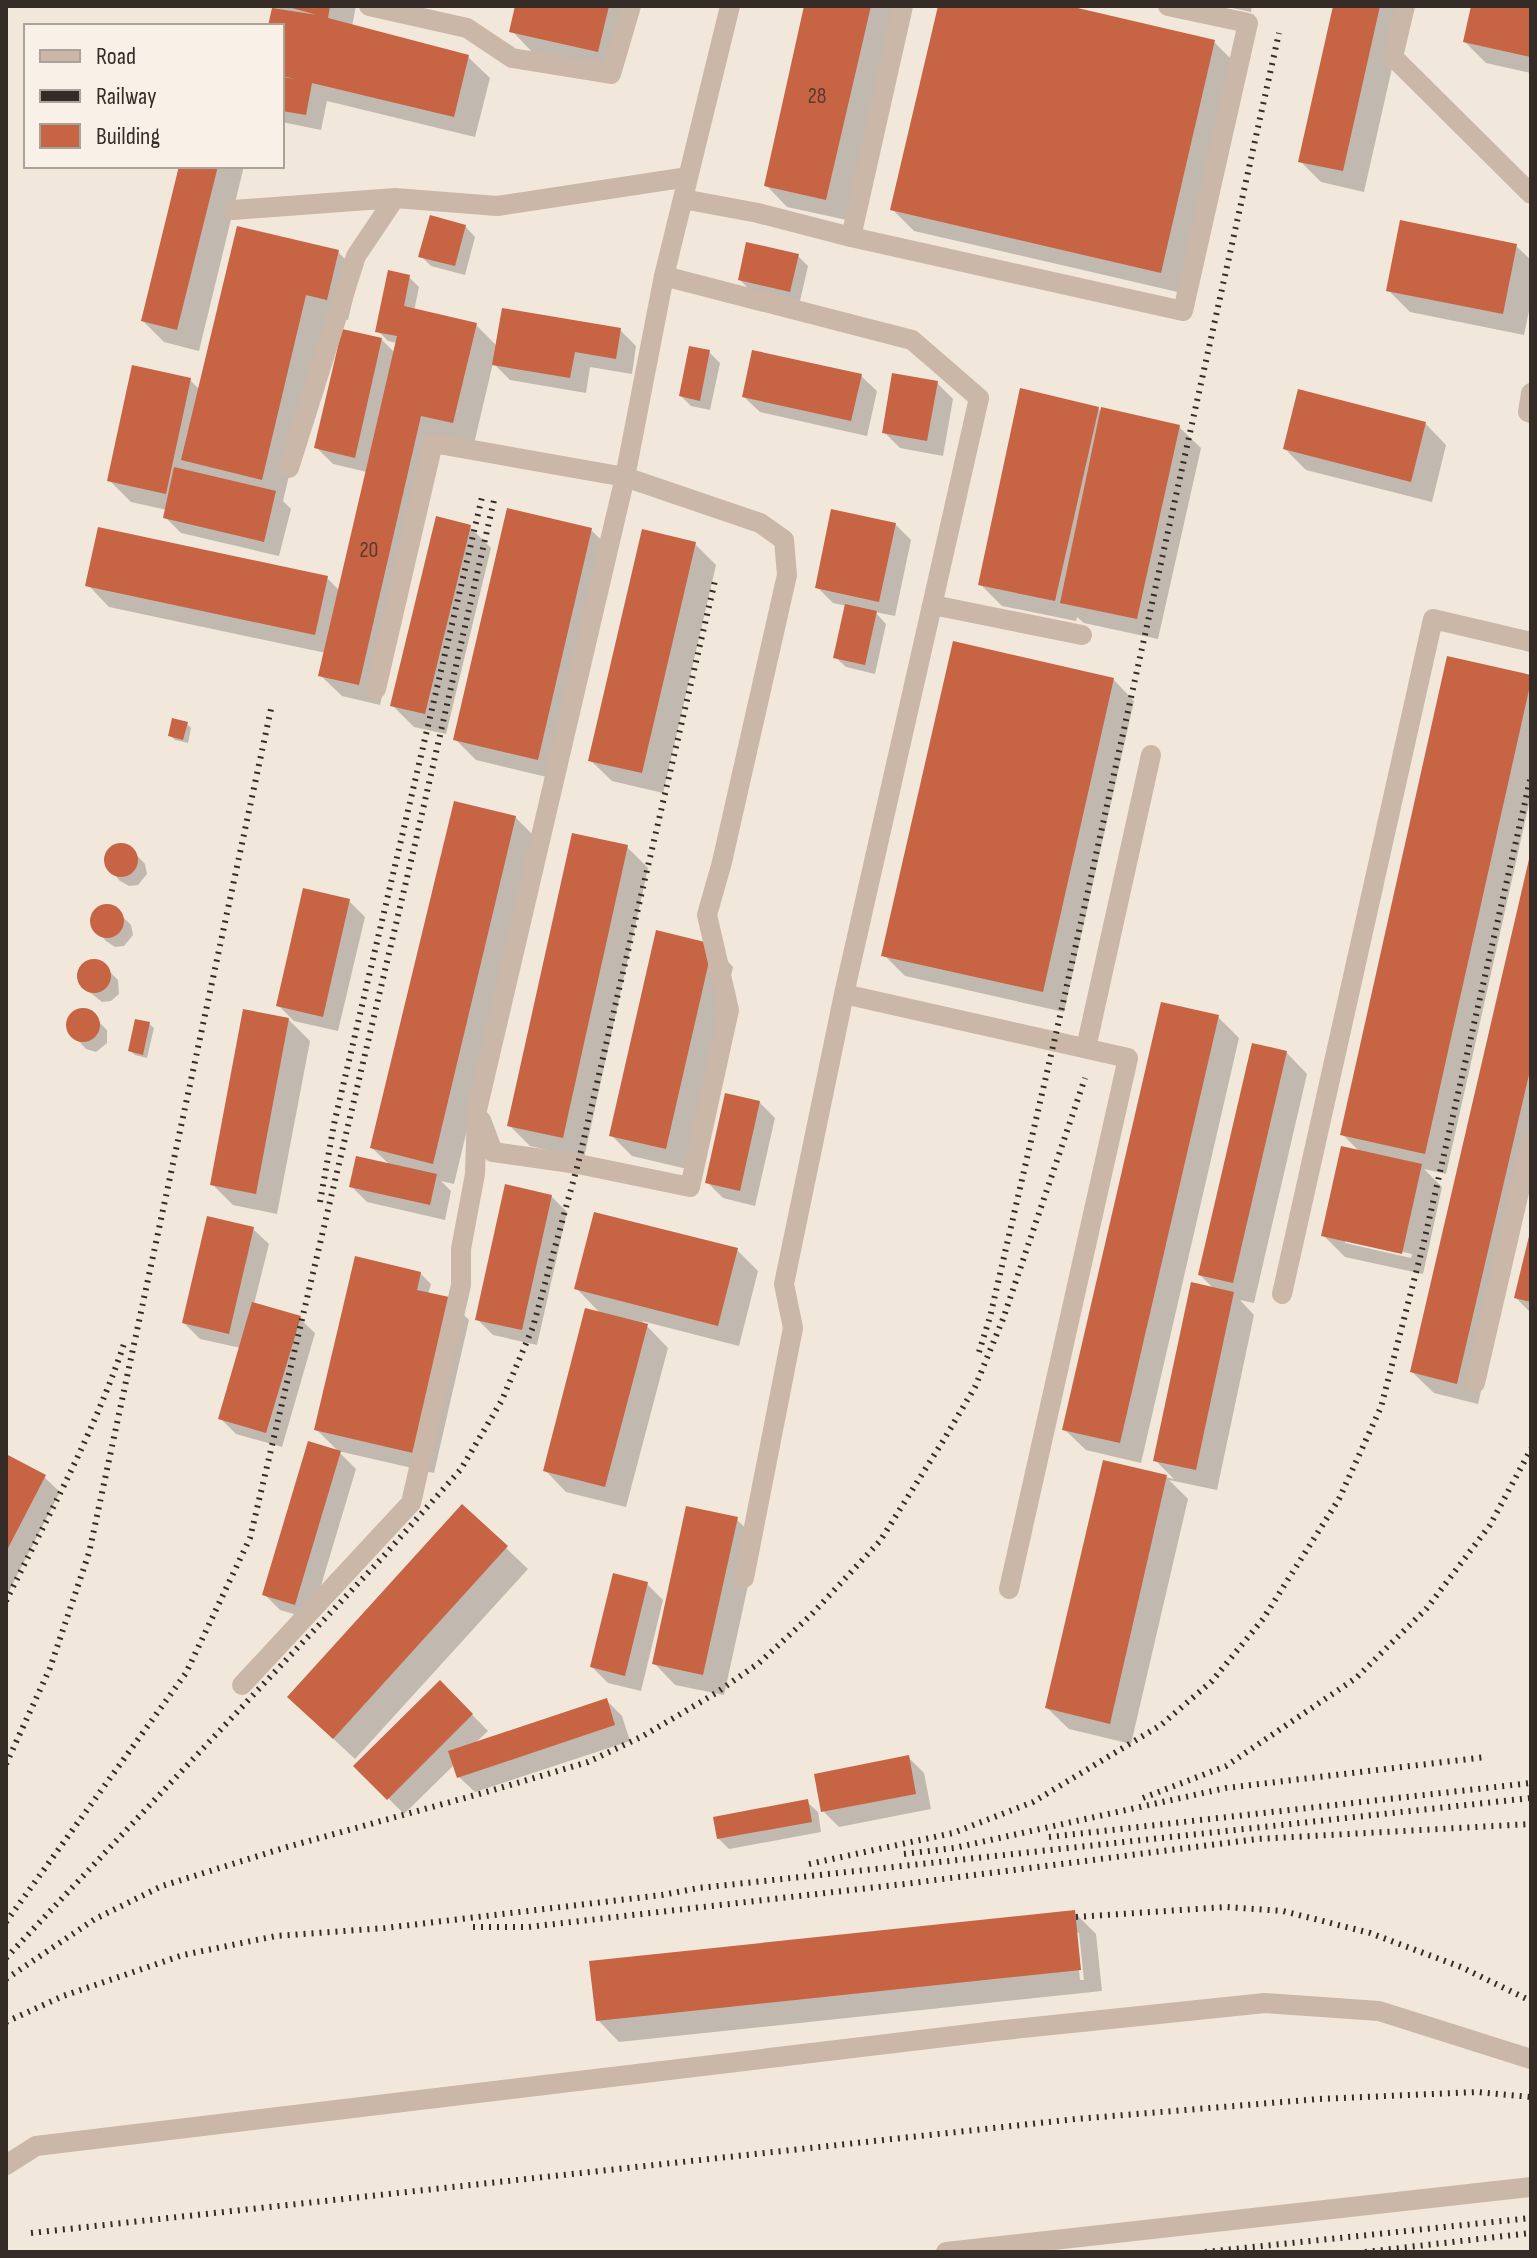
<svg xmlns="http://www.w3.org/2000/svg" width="1537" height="2258" font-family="'Sofia Sans Condensed',sans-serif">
  <rect width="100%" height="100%" fill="#f2e7db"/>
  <path fill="#0003" fill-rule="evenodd" d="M273 6H356L352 26 468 57 490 78 475 137 327 101 321 130 282 122V26H270L274 8Z
    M517 6H634L620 72 533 53 512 31Z
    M806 6H896L847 220 787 207 766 185Z
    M940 6H1060L1214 42 1235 63 1182 293 914 231 893 210Z
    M1223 6H1252L1251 12Z
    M1335 6H1406L1364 192 1321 182 1300 161Z
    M1473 6H1531V73L1486 63 1465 42Z
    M181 166H244L199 351 164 342 143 321Z
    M465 226 475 237 465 275 431 266 421 256Z
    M1516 246 1531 260V301L1524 335 1410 312 1388 290Z
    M338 252 359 273 348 320 327 315 283 501 291 509 279 556 181 533 165 517 167 510 131 502 110 481 190 380 200 390Z
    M798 256 808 266 800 301 750 290 740 280Z
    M409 277 419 287 414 311 476 325 497 346 620 330 636 346 632 374 590 367 586 393 510 380 493 363 474 444 442 436 380 705 342 696 320 675 326 653 109 607 88 585 327 578 340 591 367 472 333 464 317 448 344 331 386 341 382 340 395 353 397 343 388 341 378 331Z
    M709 352 720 363 710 410 691 406 681 396Z
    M861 376 877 391 867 436 760 412 744 397Z
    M937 383 953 399 943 456 900 448 884 432Z
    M1098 408 1102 413 1179 427 1201 448 1158 639 1084 623 1077 617 1076 621 1002 606 980 584Z
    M1425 423 1446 445 1432 502 1306 470 1285 449Z
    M895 524 911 540 895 616 875 612 886 624 875 674 846 667 835 657 847 606 833 603 817 587Z
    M470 527 491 548 446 734 414 727 392 705Z
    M591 530 613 551 559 780 476 760 455 739Z
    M695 544 716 565 663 793 612 781 590 760Z
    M1531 677V795L1446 1174 1424 1169 1442 1187 1423 1274 1345 1257 1323 1235 1360 1152 1342 1134ZM1345 1239 1412 1254 1411 1258 1345 1243Z
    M1113 679 1134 701 1064 1012 905 976 884 955Z
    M187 724 191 728 188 743 175 740 170 735Z
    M515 817 537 839 454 1184 441 1181 451 1191 445 1220 367 1202 351 1186 390 1165 372 1148Z
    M122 846 131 849 145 864 147 874 138 885 129 886 120 881 107 866 106 856 113 848Z
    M627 847 648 868 584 1158 530 1146 509 1125Z
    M1531 858V1177L1478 1404 1434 1393 1412 1372Z
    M349 901 365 917 338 1031 289 1020 310 1041 277 1214 233 1205 212 1184 244 1011 294 1021 278 1005Z
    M108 906 113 907 131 925 133 935 124 946 115 947 106 941 93 926 92 916 98 908Z
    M712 945 733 967 687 1169 632 1156 611 1135Z
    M96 961 100 962 118 980 119 994 111 1001 102 1002 82 986 79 976 82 967 86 964Z
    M79 1011 89 1012 107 1030V1043L96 1052 86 1049 68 1030V1026L71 1016Z
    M1218 1017 1239 1038 1141 1463 1086 1450 1064 1429Z
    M149 1024 154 1028 147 1058 135 1055 130 1051Z
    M1286 1052 1307 1074 1254 1303 1240 1300 1254 1315 1217 1490 1169 1480 1188 1499 1131 1744 1069 1729 1047 1708 1104 1463 1174 1479 1155 1460 1215 1290 1200 1275Z
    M759 1102 775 1118 755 1206 723 1198 707 1182Z
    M551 1196 567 1212 537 1345 493 1335 477 1319Z
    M253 1229 269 1244 254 1304 299 1318 315 1333 282 1447 236 1434 220 1418 241 1348 200 1339 184 1323Z
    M1531 1235V1313L1516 1298Z
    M737 1250 758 1271 739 1346 642 1321 668 1348 626 1507 566 1492 545 1470 602 1315 577 1289Z
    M420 1273 431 1284 428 1294 448 1299 469 1320 434 1473 338 1451 356 1469 311 1619 280 1610 264 1594 340 1453 316 1429Z
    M6 1457 44 1477 60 1492 6 1597Z
    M463 1507 528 1569 355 1759 311 1718Z
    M736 1519 758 1540 724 1695 675 1685 654 1663Z
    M647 1584 663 1600 641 1691 608 1683 592 1667Z
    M440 1682 488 1731 474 1744 606 1700 622 1716 630 1741 475 1792 459 1777 455 1764 404 1814 356 1766Z
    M908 1757 924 1773 931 1809 839 1827 823 1811Z
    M807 1802 818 1812 821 1832 729 1849 718 1838Z
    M1074 1912 1096 1934 1102 1991 619 2042 598 2020ZM1075 1933H1079L1084 1980H1080Z"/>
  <path fill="#c66444" d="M285 6H330L328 18 469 55 454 117 312 83 306 115 282 111V77L296 79 282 76V26H268L272 8 317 15Z
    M515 6H609L598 52 509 32Z
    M804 6H871L826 200 764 186Z
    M938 6H1069L1215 40 1161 273 890 210Z
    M1333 6H1380L1343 171 1298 162Z
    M1471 6H1531V57L1463 42Z
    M179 166H218L177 330 141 321Z
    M430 215 466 225 455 266 418 257Z
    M1400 220 1517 244 1503 314 1386 291Z
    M237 226 339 250 327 300 306 295 262 480 181 460Z
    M746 242 799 254 790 292 738 280Z
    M388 270 410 275 404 306 477 323 453 423 421 416 359 685 318 676 397 336 375 332Z
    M502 308 621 328 616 359 575 352 570 378 492 365Z
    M342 329 382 338 355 458 314 448Z
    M689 346 710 350 700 401 679 396Z
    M752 350 862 374 851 421 742 397Z
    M132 365 191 378 166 494 107 481Z
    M892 373 938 381 927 441 882 433Z
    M1020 388 1099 407 1055 601 978 585Z
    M1298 389 1426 422 1411 482 1283 449Z
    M1101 407 1180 425 1137 619 1060 603Z
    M174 467 276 491 264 542 163 518Z
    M507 508 592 528 538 760 453 740Z
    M831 509 896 523 879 602 815 588Z
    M436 516 471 525 425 714 390 706Z
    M98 527 328 576 315 635 85 586Z
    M642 529 696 542 642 773 588 761Z
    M845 604 877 611 865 665 833 658Z
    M953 641 1114 678 1043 992 881 956Z
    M1447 656 1531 675V681L1425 1154 1340 1135Z
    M172 718 188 722 183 740 168 736Z
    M454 801 516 816 433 1164 370 1148Z
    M572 833 628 845 563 1138 507 1126Z
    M104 860a17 17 0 1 1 34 0a17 17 0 1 1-34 0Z
    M1530 855 1531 1066 1457 1384 1410 1372Z
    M303 888 350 899 323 1017 276 1006Z
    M90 921a17 17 0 1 1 34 0a17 17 0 1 1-34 0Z
    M656 930 713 944 666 1149 609 1136Z
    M77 976a17 17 0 1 1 34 0a17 17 0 1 1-34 0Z
    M1161 1002 1219 1015 1120 1443 1062 1430Z
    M66 1025a17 17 0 1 1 34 0a17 17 0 1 1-34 0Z
    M243 1009 289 1018 256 1194 210 1185Z
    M135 1019 150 1022 143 1055 128 1051Z
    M1252 1043 1287 1051 1233 1283 1198 1275Z
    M725 1093 760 1101 740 1191 705 1183Z
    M1341 1146 1422 1164 1402 1254 1321 1236Z
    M356 1156 437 1174 430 1205 349 1187Z
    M505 1184 552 1195 522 1330 475 1320Z
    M594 1212 738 1248 718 1326 574 1289Z
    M207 1216 254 1227 229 1334 182 1323Z
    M1530 1232H1531V1302L1514 1298Z
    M355 1256 421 1272 417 1290 449 1297 413 1453 314 1430Z
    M1191 1282 1234 1292 1196 1470 1153 1461Z
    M252 1302 301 1316 266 1433 218 1419Z
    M585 1308 648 1324 605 1487 543 1471Z
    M308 1441 341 1451 295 1605 262 1595Z
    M6 1454 46 1475 6 1552Z
    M1103 1460 1167 1475 1110 1724 1045 1708Z
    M462 1504 508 1546 333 1739 287 1697Z
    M686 1506 738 1517 703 1675 652 1664Z
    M613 1573 648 1582 625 1676 590 1667Z
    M440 1680 473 1714 387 1800 353 1766Z
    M607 1698 615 1725 457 1778 448 1751Z
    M909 1755 916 1794 821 1812 814 1774Z
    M808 1799 812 1822 717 1839 713 1817Z
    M1075 1910 1081 1970 596 2021 589 1961Z"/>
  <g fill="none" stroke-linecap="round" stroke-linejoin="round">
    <path stroke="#cab7a7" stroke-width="20" d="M369 6 467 28 512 58 611 74 631 6
      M730 6 664 276 912 340 979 398 844 994 784 1284 793 1328 744 1578
      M903 6 851 237 1183 311 1248 23 1168 6
      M1405 6 1393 57 1531 194
      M683 199 758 213 851 237
      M233 210 395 198
      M1531 393 1528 412 1531 413
      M289 468 356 256 395 198 497 206 688 177
      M933 605 1082 635
      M844 994 1128 1058 1009 1589
      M1086 1048 1151 755
      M481 1120 493 1152 578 1164 690 1187 729 1010 707 915 722 862 787 575 784 540 760 523 625 477 664 276
      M1282 1294 1433 619 1531 642
      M1475 1383 1531 1140
      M242 1685 411 1503 461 1285V1249L475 1174 477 1110 625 477 433 443 376 689
      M6 2165 36 2146 995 2031 1265 2003 1379 2011 1531 2059
      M946 2252 1531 2187"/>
    <path stroke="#362c27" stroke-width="6" stroke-dasharray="2 6" stroke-linecap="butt" d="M320 1202 334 1124 483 493
      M979 1352 990 1317 1061 1012 1279 33
      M6 1601C48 1516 95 1431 125 1341
      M6 1764 50 1668 89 1553 271 709
      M1143 1798 1226 1766 1356 1678 1427 1608 1490 1525 1531 1449
      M1049 1837 1531 1783
      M904 1854 954 1848 1226 1788 1486 1757
      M809 1864 953 1833 1033 1802 1161 1725 1212 1681 1263 1619 1339 1499 1381 1407 1423 1246 1531 776
      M1076 1917 1226 1907 1283 1911 1370 1933 1461 1967 1531 2001
      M6 1922 186 1673 250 1538 415 844 495 496
      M473 1927H528L904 1884 1257 1839 1531 1824
      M6 1958 381 1559 461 1469 502 1400 533 1327 578 1164 715 581
      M6 1979 95 1919 162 1886 287 1847 490 1791 588 1762 643 1736 716 1693 759 1663 811 1615 880 1541 943 1441 975 1387 1003 1319 1085 1078
      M6 2022 63 1996 183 1955 276 1936 385 1928 662 1895 699 1888 1531 1798
      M31 2233 1076 2119 1319 2099 1477 2092 1531 2097
      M1205 2252 1531 2218
      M1365 2252 1531 2233"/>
  </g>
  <g text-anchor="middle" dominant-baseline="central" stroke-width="8" stroke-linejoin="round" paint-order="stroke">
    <g font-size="22" fill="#5a3a2e">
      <text x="817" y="96">28</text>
      <text x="369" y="550">20</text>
    </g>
  </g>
  <rect width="1537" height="2258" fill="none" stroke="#362c27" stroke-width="16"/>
  <rect x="24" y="24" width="260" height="144" fill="#f9f1e7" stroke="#aba29a" stroke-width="2"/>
  <rect x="40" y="50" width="40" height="12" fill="#cab7a7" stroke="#aba29a" stroke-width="2"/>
  <text x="96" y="64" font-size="24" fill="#362c27">Road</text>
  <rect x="40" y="90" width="40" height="12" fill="#362c27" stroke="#aba29a" stroke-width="2"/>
  <text x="96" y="104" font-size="24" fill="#362c27">Railway</text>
  <rect x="40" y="124" width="40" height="24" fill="#c66444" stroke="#aba29a" stroke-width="2"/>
  <text x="96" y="144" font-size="24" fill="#362c27">Building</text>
</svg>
